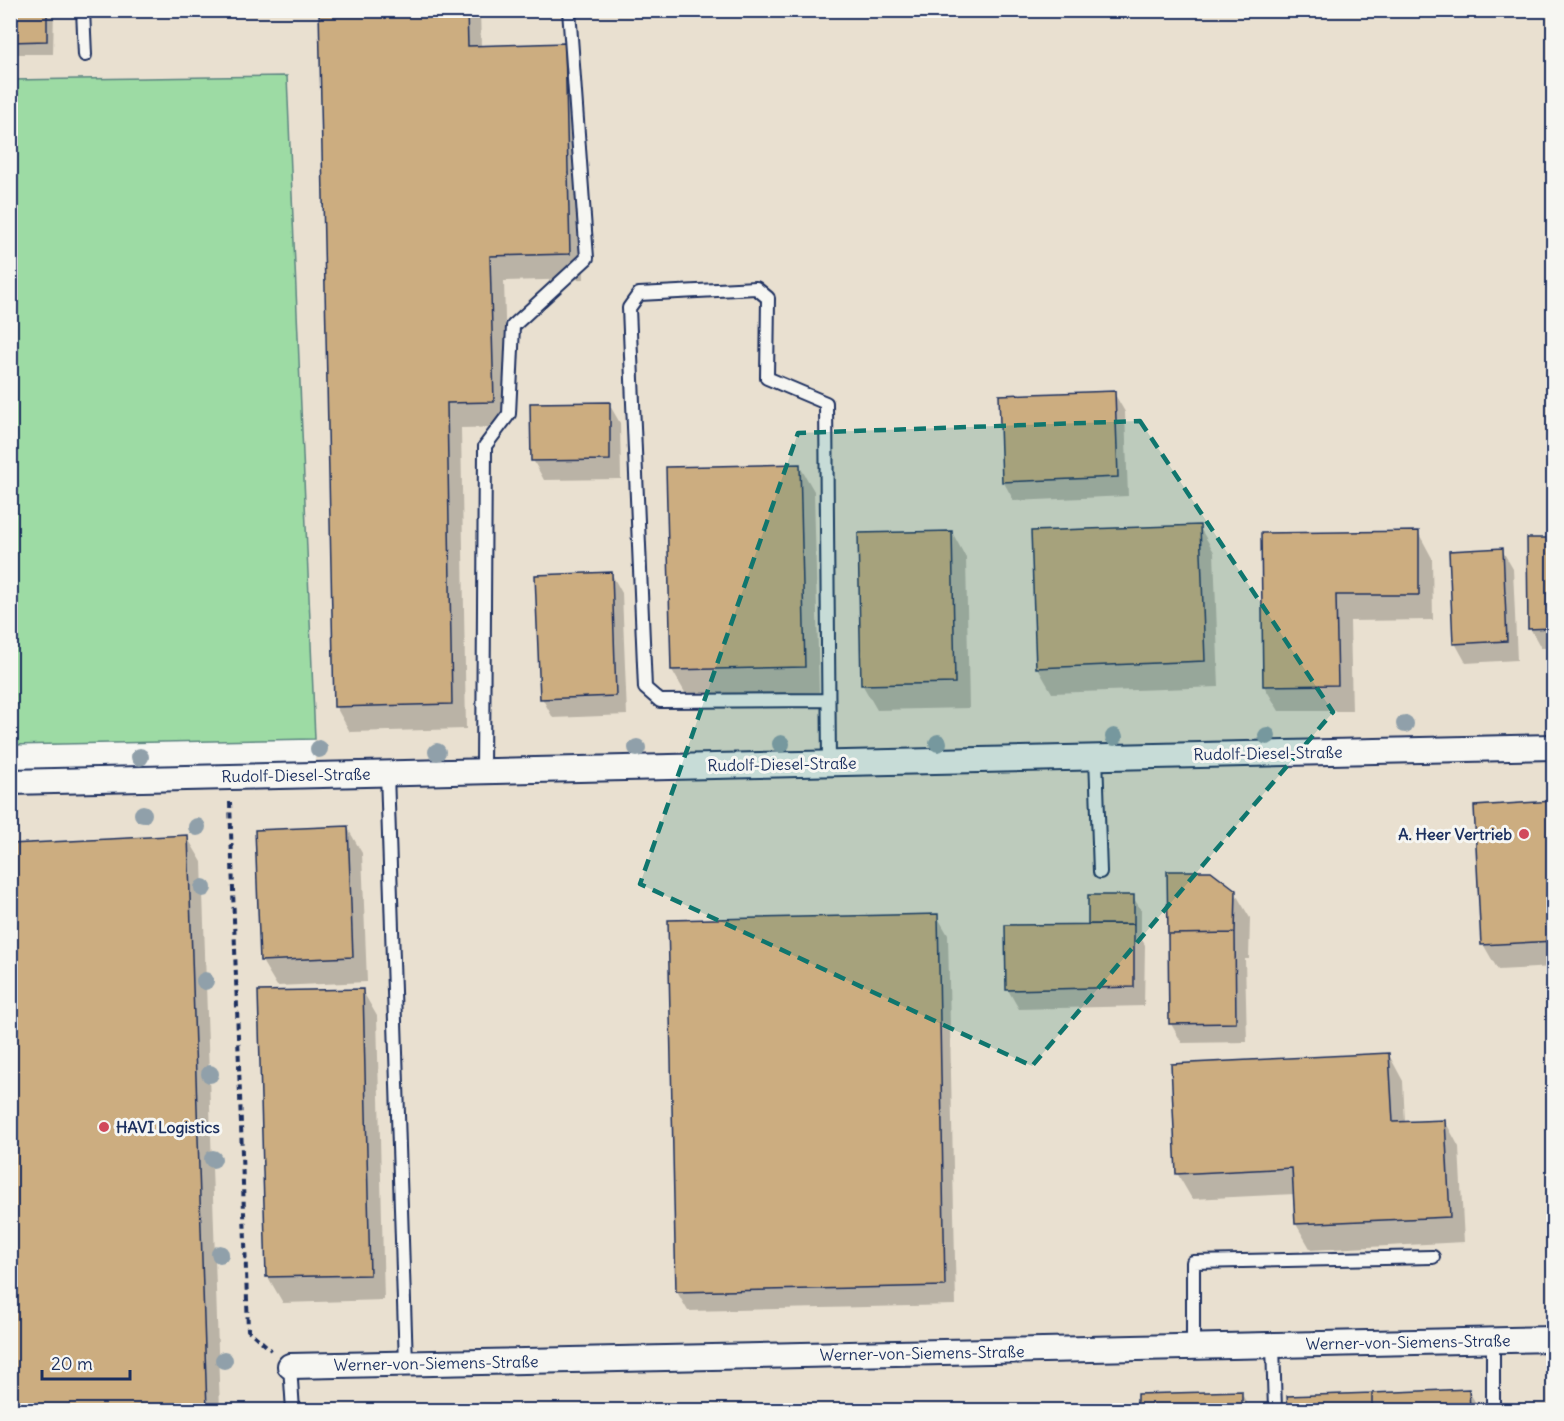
<svg xmlns="http://www.w3.org/2000/svg" width="1564" height="1421" font-family="Delius,sans-serif">
  <rect width="100%" height="100%" fill="#f6f6f2"/>
  <filter id="ink" filterUnits="userSpaceOnUse"><feTurbulence type="fractalNoise" baseFrequency=".0167" numOctaves="2"/><feDisplacementMap in="SourceGraphic" scale="12" xChannelSelector="R" yChannelSelector="G"/><feConvolveMatrix kernelMatrix="1 2 1 2 8 2 1 2 1" color-interpolation-filters="sRGB"/></filter>
  <g filter="url(#ink)">
    <path fill="#e9e0d0" d="M11 11H1553V1410H11L10 792 316 779 287 76 11 81Z"/>
    <path fill="#9ddba4" stroke="#5c8581" stroke-width="1.5" d="M287 76 315 739 11 745V80Z"/>
    <path fill="#0003" d="M10 10H54L53 54H10Z
      M321 10H480L481 47 564 45 579 70 584 279 504 281 508 427 461 428 466 729 350 732 336 707Z
      M1114 393 1125 412 1128 496 1014 501 1003 481Z
      M609 404 620 423 621 479 544 480 533 460Z
      M799 465 814 491 819 692 687 696 672 670 667 469Z
      M1199 526 1214 552 1219 687 1052 693 1037 667Z
      M952 532 966 558 969 708 877 710 862 684Z
      M1418 532 1432 558 1433 620 1350 621 1352 711H1279L1264 686 1263 534Z
      M1554 539V648H1541L1530 628Z
      M1502 550 1513 569 1517 660 1466 663 1455 643Z
      M611 573 622 593 627 715 553 718 542 698Z
      M1554 803V967L1498 970 1483 944Z
      M347 827 362 853 367 982 277 986 262 961Z
      M187 837 202 862 220 1410H10V845Z
      M1234 891 1250 918 1249 959H1245L1247 1042 1182 1043 1171 1024Z
      M1133 897 1141 910V938L1145 945 1144 1006 1019 1009 1008 990 1091 926 1089 924Z
      M937 916 948 935 956 1305 688 1311 677 1292Z
      M362 990 377 1016 384 1300 283 1303 268 1277 260 993Z
      M1389 1055 1403 1081 1405 1123 1445 1121 1459 1147 1464 1242 1311 1250 1296 1224 1295 1194 1192 1199 1177 1173Z
      M1468 1390 1480 1410H1289V1398Z
      M1241 1393 1251 1410H1139L1138 1396Z
      M764 1408 765 1410H683V1409Z"/>
    <path fill="#ccad80" stroke="#1b2f5e" stroke-width="1.5" d="M10 10H47V41L10 42Z
      M319 10H467L468 46 565 43 570 254 490 256 494 402 447 403 452 704 334 707Z
      M1115 391 1118 477 1002 482 999 395Z
      M610 402V460L531 461 530 403Z
      M800 464 805 667 671 670 666 467Z
      M1200 525 1205 661 1036 668 1031 531Z
      M952 531 955 683 861 685 858 533Z
      M1419 531V595H1336L1338 685 1263 686 1261 533Z
      M1527 538H1554V628L1528 629Z
      M1503 548 1507 641 1453 644 1449 551Z
      M612 572 616 696 540 699 535 575Z
      M1554 801V941L1481 945 1474 806Z
      M348 826 353 957 260 961 255 830Z
      M188 835 207 1410H10V844Z
      M1167 871H1211L1236 890 1235 933 1168 934Z
      M1088 895H1134V924H1088Z
      M938 914 945 1286 676 1292 668 920Z
      M1134 924V987L1006 990 1005 925Z
      M1235 933 1236 1023 1169 1024 1168 934Z
      M363 989 370 1275 266 1277 258 991Z
      M1389 1053 1393 1122 1445 1120 1450 1217 1295 1224 1292 1168 1176 1174 1171 1064Z
      M1469 1389 1470 1410H1372V1393Z
      M1242 1391V1410H1137V1394Z
      M1372 1393V1410H1288L1287 1396Z
      M765 1407V1410H681V1408Z"/>
    <g fill="none" stroke-linecap="round" stroke-linejoin="round">
      <defs>
        <path id="lane" d="M83 10 85 55
          M828 700 660 701 645 688 629 308 639 294 756 288 768 298 767 378 826 403 829 763
          M1096 757 1100 872
          M483 771 485 446 509 414 513 326 587 258 569 10
          M387 773 406 1364
          M1493 1340V1410
          M1273 1345 1275 1410
          M1193 1347V1262L1433 1257
          M290 1366 293 1410"/>
        <path id="street" d="M10 782 1554 747
          M290 1366 1554 1339"/>
      </defs>
      <use href="#lane" stroke="#1b2f5e" stroke-width="16"/>
      <use href="#street" stroke="#1b2f5e" stroke-width="28"/>
      <path stroke="#1b2f5e" stroke-width="4" stroke-dasharray="6 4.5" stroke-linecap="butt" d="M230 802 248 1330 271 1350"/>
      <use href="#lane" stroke="#f6f6f2" stroke-width="12"/>
      <use href="#street" stroke="#f6f6f2" stroke-width="24"/>
    </g>
    <g fill="#90a0aa">
      <circle cx="1405" cy="724" r="9"/>
      <circle cx="1267" cy="736" r="9"/>
      <circle cx="1114" cy="737" r="9"/>
      <circle cx="938" cy="743" r="9"/>
      <circle cx="781" cy="744" r="9"/>
      <circle cx="637" cy="748" r="9"/>
      <circle cx="319" cy="749" r="9"/>
      <circle cx="437" cy="752" r="9"/>
      <circle cx="140" cy="757" r="9"/>
      <circle cx="143" cy="814" r="9"/>
      <circle cx="197" cy="827" r="9"/>
      <circle cx="203" cy="888" r="9"/>
      <circle cx="205" cy="981" r="9"/>
      <circle cx="210" cy="1074" r="9"/>
      <circle cx="213" cy="1159" r="9"/>
      <circle cx="220" cy="1254" r="9"/>
      <circle cx="224" cy="1360" r="9"/>
    </g>
  </g>
  <path fill="#0f766e" fill-opacity="0.2" stroke="#0f766e" stroke-width="4.5" stroke-dasharray="12 8" stroke-linejoin="round" d="M1140 421 1333 712 1032 1066 640 884 798 433Z"/>
  <g fill="#d1495b" stroke="#f6f6f2" stroke-width="2">
    <circle cx="1524" cy="834" r="6"/>
    <circle cx="104" cy="1127" r="6"/>
  </g>
  <g text-anchor="middle" dominant-baseline="central" stroke-width="6" stroke-linejoin="round" paint-order="stroke">
    <g font-size="16" fill="#1b2f5e" stroke="#f6f6f2">
      <text transform="translate(1268 753) rotate(-1)">Rudolf-Diesel-Straße</text>
      <text transform="translate(782 764) rotate(-1)">Rudolf-Diesel-Straße</text>
      <text transform="translate(296 775) rotate(-1)">Rudolf-Diesel-Straße</text>
      <text transform="translate(1408 1342) rotate(-1)">Werner-von-Siemens-Straße</text>
      <text transform="translate(922 1353) rotate(-1)">Werner-von-Siemens-Straße</text>
      <text transform="translate(436 1363) rotate(-1)">Werner-von-Siemens-Straße</text>
    </g>
    <g font-size="16" font-weight="bold" fill="#1b2f5e" stroke="#f6f6f2" text-anchor="end">
      <text x="1512" y="834">A. Heer Vertrieb</text>
      <text x="116" y="1127" text-anchor="start">HAVI Logistics</text>
    </g>
  </g>
  <rect width="1564" height="1421" fill="none" stroke="#f6f6f2" stroke-width="36"/>
  <rect x="18" y="18" width="1528" height="1385" fill="none" stroke="#1b2f5e" stroke-width="2" filter="url(#ink)"/>
  <path d="M42 1370v9h88v-9" fill="none" stroke="#1b2f5e" stroke-width="3"/>
  <text x="51" y="1370" font-size="18" fill="#1b2f5e" stroke="#f6f6f2" stroke-width="4.5" paint-order="stroke">20 m</text>
</svg>
